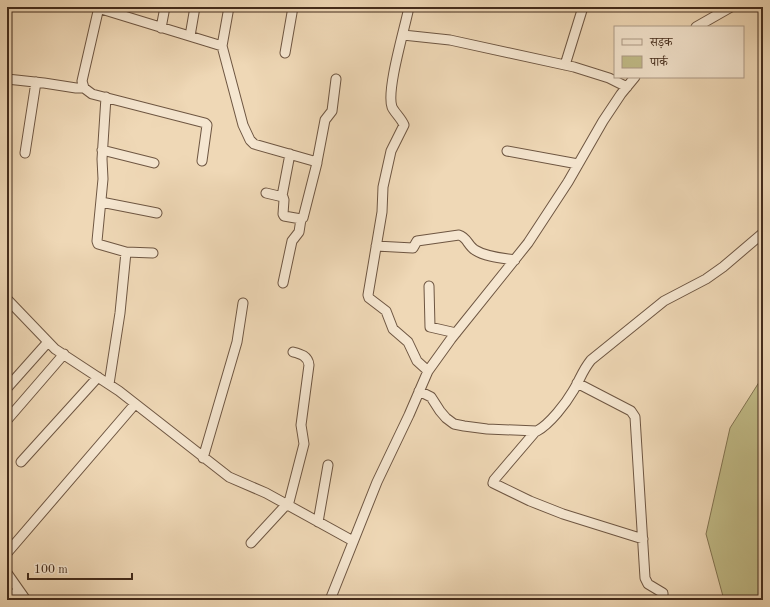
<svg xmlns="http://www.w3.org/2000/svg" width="770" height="607" font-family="'Old Standard TT','Noto Serif Devanagari',serif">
  <rect width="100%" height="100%" fill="#efd8b6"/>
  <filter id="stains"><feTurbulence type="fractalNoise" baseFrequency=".005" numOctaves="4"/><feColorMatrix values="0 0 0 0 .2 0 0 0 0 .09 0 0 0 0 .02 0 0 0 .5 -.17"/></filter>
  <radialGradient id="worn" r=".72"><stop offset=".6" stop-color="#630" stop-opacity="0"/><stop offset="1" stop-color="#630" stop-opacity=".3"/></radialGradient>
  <path fill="#c1bc88" stroke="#827452" d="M763 376V600H724L706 534 730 428Z"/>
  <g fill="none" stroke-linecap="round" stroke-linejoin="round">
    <defs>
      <path id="minor" d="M99 7 82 81 84 88 92 94 205 123 207 125 202 161
        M229 7 222 46 243 125 250 140 254 144 317 162V163L303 218 301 219 284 216 283 214 284 200 283 197 266 193
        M409 7C405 28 386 90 392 107 394 112 401 118 404 125L391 151 383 187 382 212 368 295 369 298 386 311 393 329 408 342 417 361 428 371
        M98 8 222 46
        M696 27 731 7
        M161 28 165 7
        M403 35 450 40 574 67 609 78 627 87
        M190 36 195 7
        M285 53 293 7
        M565 65 583 7
        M7 79 44 83 76 88H84
        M106 97 102 159 103 179 97 241 98 244 126 252 120 313 109 384
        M102 150 154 163
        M507 151 578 164
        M25 153 36 82
        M317 162 325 120 332 111 336 79
        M282 196 290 154
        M101 202 157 213
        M376 246 413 248 417 241 459 235C467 237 468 246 475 250 486 257 502 258 515 260
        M126 252 153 253
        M283 283 292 241 299 232 301 219
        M429 286 430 327 456 333
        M7 299 55 349 119 391 229 477 266 493 353 541
        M577 383 631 411 635 417 645 578 648 584 663 593V600
        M7 388 48 342
        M419 391 431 397 440 411 446 418 454 424 464 426 487 429 537 431C550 424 566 403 573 391 580 380 582 371 591 360L664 301 706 279 723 267 763 233
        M7 420 64 354
        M535 432 494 480 493 483 530 501 563 514 643 539
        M203 458 237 342 243 303
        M21 462 98 377
        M288 506 304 444 301 425 309 365C308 356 301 354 293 352
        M318 522 328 465
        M251 543 286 505
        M7 553 135 404
        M7 573 26 600
        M7 594 21 593
        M330 600 377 482 409 415 428 371 451 339 528 243 568 182 603 121 621 94 635 77"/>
    </defs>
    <use href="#minor" stroke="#6e5642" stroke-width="11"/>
    <use href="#minor" stroke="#f5e6d0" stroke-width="9"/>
  </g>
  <rect width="770" height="607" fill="none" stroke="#efd8b6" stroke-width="24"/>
  <rect x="8" y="8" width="754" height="591" fill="none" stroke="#432b1b" stroke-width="2"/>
  <rect x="12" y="12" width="746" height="583" fill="none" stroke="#432b1b"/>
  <rect x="614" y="26" width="130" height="52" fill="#f5e6d0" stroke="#ae9b88"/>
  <rect x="622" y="39" width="20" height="6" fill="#f5e6d0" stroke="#ae9b88"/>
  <text x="650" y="46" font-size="12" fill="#432b1b">सड़क</text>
  <rect x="622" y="56" width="20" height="12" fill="#c1bc88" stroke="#ae9b88"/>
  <text x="650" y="66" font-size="12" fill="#432b1b">पार्क</text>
  <path d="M28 573v6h104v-6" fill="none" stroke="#432b1b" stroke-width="2"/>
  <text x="34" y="573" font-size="12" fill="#432b1b" stroke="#f5e6d0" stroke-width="3" paint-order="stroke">100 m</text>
  <rect width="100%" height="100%" filter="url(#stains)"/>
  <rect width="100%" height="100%" fill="url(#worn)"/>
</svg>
